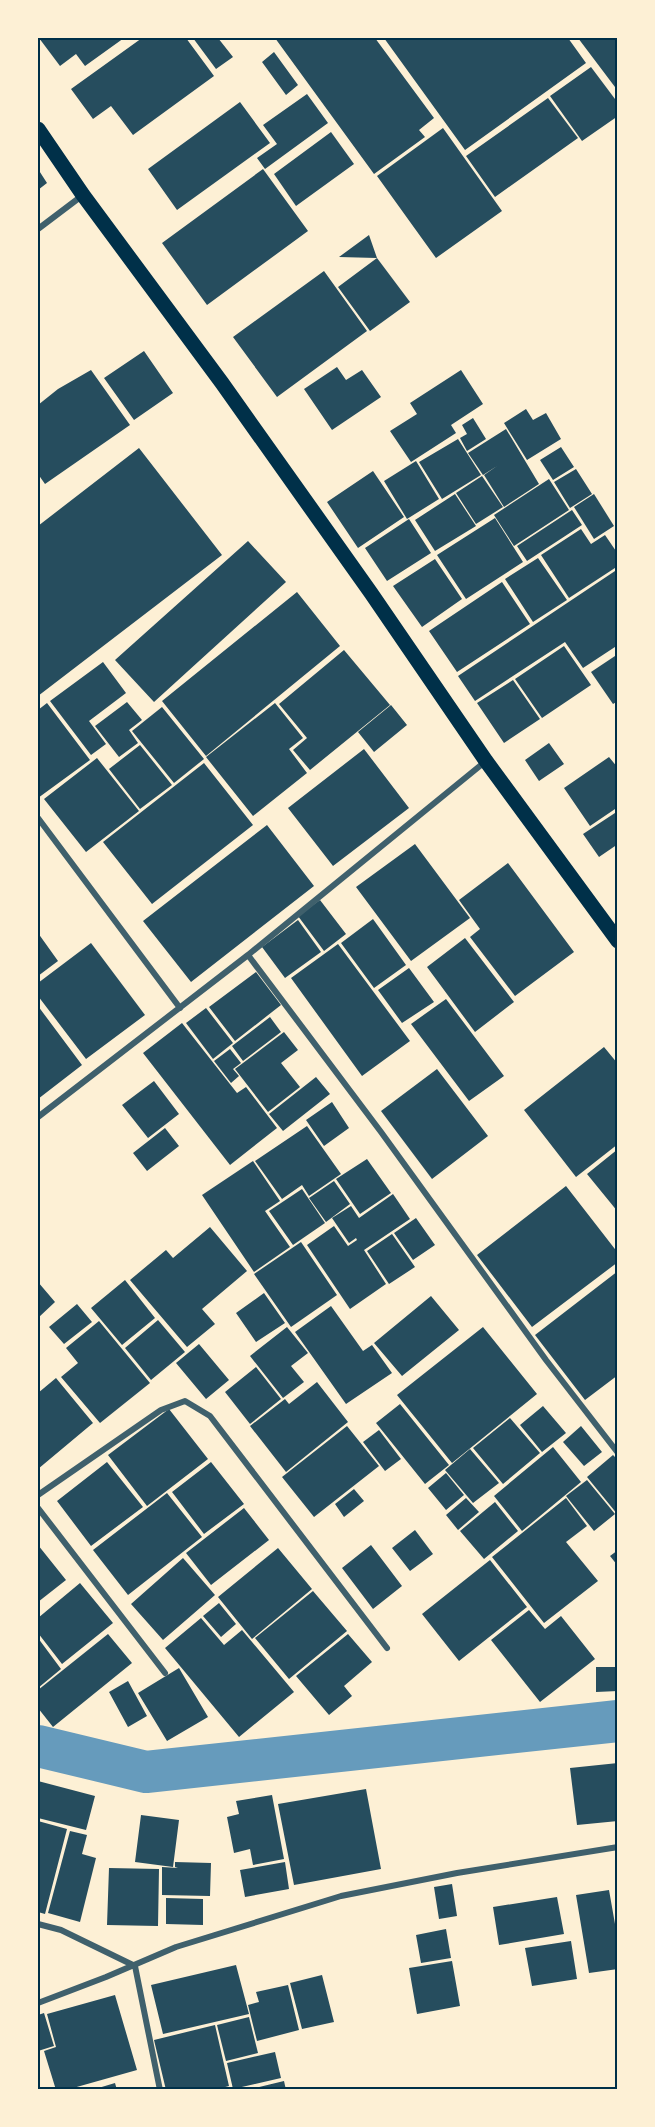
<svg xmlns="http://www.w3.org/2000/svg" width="655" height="2127" font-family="Rubik,sans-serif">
  <rect width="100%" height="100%" fill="#fdf0d5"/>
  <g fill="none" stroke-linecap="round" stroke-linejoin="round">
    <path stroke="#669bbc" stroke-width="42" d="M38 1746 146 1772 618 1721"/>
  </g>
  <path fill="#264d5e" d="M39 38H124L85 66 76 54 60 66Z
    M142 38H186L214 76 133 135 111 106 93 119 71 89Z
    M193 38H218L233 57 216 69Z
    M275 38H375L434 118 419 130 425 137 374 174Z
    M384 38H568L586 63 465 150Z
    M578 38H618V91Z
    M274 52 298 85 286 95 262 62Z
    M591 67 618 103V116L582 141 550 96Z
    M307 94 328 123 265 169 257 158 277 144 263 125Z
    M548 98 578 138 495 197 466 156Z
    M240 102 270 143 177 210 148 169Z
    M443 128 502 211 436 258 377 176Z
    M331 132 354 164 296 206 274 174Z
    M38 169 47 183 38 190Z
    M263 169 308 231 207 305 162 243Z
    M369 235 377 258 339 257Z
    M377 258 410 302 370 331 338 287Z
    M324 271 367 331 277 397 233 337Z
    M144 351 173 393 134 420 104 378Z
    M337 367 346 380 362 370 381 397 332 430 304 389Z
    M91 370 130 425 45 484 38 474V405L58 389Z
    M461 370 483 404 451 425 456 433 411 462 390 431 417 414 410 403Z
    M526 409 533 420 546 413 561 439 527 460 504 423Z
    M473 418 486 439 467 451 460 438 467 434 462 425Z
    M506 429 539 484 504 507 484 475 497 466 483 475 468 453Z
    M458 439 481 475 442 499 419 462Z
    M561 447 574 467 553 480 540 460Z
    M139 448 222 555 38 696V526Z
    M416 461 439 499 407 519 384 481Z
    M576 469 592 494 570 508 554 482Z
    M373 471 404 517 358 548 327 502Z
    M482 476 503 507 476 524 456 493Z
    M549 479 569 510 514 546 494 515Z
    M455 494 476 526 435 551 415 520Z
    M594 494 614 526 594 539 574 507Z
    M572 510 582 525 527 561 517 546Z
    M495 518 523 562 466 599 437 555Z
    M409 519 431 553 387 581 365 548Z
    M581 529 591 544 605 535 618 554V566L569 598 541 555Z
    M248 541 286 582 154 702 115 660Z
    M538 558 567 600 533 622 505 579Z
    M435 559 462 599 422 627 393 586Z
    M618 569V645L583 668 565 642 475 701 458 676Z
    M502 582 530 624 457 672 429 631Z
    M297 592 340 646 206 756 162 701Z
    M564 646 591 685 542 718 515 679Z
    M344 650 390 705 310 770 293 750 307 738 279 704Z
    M618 654V701L613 704 591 672Z
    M103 662 126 693 89 721 106 744 91 755 50 701Z
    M513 680 540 719 504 743 477 703Z
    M127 702 142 720 129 730 138 743 119 757 95 726Z
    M47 703 90 760 38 798V710Z
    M275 703 303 738 289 749 307 773 253 816 206 757Z
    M391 705 407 725 374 752 358 732Z
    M162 707 204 759 174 783 132 731Z
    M549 743 564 764 539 781 525 760Z
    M140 745 172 785 140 809 109 769Z
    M364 749 409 808 333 866 288 808Z
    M609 757 618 768V807L590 826 564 788Z
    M97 758 139 811 86 852 44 799Z
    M204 763 253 825 152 904 103 842Z
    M618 811V844L599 857 583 834Z
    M267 825 314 886 191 982 143 921Z
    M415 844 470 918 411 961 356 887Z
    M508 863 574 952 515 996 470 937 480 929 459 900Z
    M320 900 346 934 324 951 298 916Z
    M373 919 406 965 374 988 341 943Z
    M298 920 321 952 285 978 262 947Z
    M38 933 58 961 38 976Z
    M465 938 514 1002 475 1032 427 967Z
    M91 943 145 1015 86 1059 38 996V983Z
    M338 944 410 1041 362 1076 291 978Z
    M409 968 434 1002 402 1023 378 990Z
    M256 972 281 1005 235 1041 209 1007Z
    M446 999 504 1076 469 1101 411 1024Z
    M38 1006 82 1065 38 1099Z
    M206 1008 233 1043 213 1059 186 1023Z
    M270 1017 281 1032 243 1061 232 1046Z
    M182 1023 237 1093 246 1087 277 1128 230 1165 143 1053Z
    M284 1032 298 1050 281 1063 300 1087 268 1112 235 1069Z
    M604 1047 618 1064V1144L576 1177 524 1110Z
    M230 1049 241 1063 233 1069 239 1076 231 1083 214 1061Z
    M437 1069 488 1136 432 1179 381 1111Z
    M316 1077 330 1094 283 1131 269 1114Z
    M154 1081 179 1114 148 1138 122 1105Z
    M332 1102 349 1128 324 1146 306 1120Z
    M307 1126 341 1174 309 1196 302 1185 282 1199 255 1161Z
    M165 1128 179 1146 147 1171 133 1153Z
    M618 1149V1212L587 1174Z
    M367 1159 391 1193 360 1214 336 1179Z
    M253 1161 280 1201 265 1211 290 1247 254 1272 202 1195Z
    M334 1181 350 1204 326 1222 309 1198Z
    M566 1186 618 1253V1262L532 1327 477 1255Z
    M302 1189 325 1223 293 1245 269 1211Z
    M393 1194 410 1219 364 1250 386 1284 350 1309 307 1245 334 1226 348 1246 357 1240 356 1238 349 1243 332 1218 351 1206 359 1218Z
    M416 1218 435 1245 413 1260 394 1233Z
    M210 1227 247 1271 202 1309 215 1324 187 1347 130 1280 166 1250 173 1258Z
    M392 1234 415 1267 389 1284 367 1251Z
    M301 1242 337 1295 291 1327 254 1274Z
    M618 1271V1375L585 1400 535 1335Z
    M125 1280 155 1318 122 1345 91 1308Z
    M38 1282 55 1302 38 1318Z
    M264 1293 285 1323 256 1342 236 1313Z
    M431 1296 459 1330 402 1376 374 1343Z
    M77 1304 92 1322 64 1344 49 1327Z
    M331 1306 363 1351 372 1345 392 1373 346 1404 295 1332Z
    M158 1320 185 1352 151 1380 125 1348Z
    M99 1321 150 1383 100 1423 61 1377 78 1363 66 1348Z
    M287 1327 308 1353 291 1366 304 1382 283 1398 250 1356Z
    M483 1327 537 1394 452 1463 397 1395Z
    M199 1344 229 1380 206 1399 176 1363Z
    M256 1367 281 1399 250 1424 225 1392Z
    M56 1378 93 1423 38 1469V1393Z
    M317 1382 348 1422 286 1472 250 1426 285 1399 289 1404Z
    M400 1404 449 1465 425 1484 376 1423Z
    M543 1406 566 1433 542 1452 520 1425Z
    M169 1409 208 1459 147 1506 108 1455Z
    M510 1418 540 1453 503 1484 473 1448Z
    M347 1426 379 1466 314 1517 282 1477Z
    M581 1426 602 1452 584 1466 563 1442Z
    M379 1430 401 1459 385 1471 363 1442Z
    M553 1447 581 1482 522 1531 494 1496Z
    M470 1449 499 1483 473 1503 445 1470Z
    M613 1455 618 1460V1515L587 1477Z
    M107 1462 143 1507 91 1546 57 1501Z
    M211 1462 244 1504 204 1534 172 1492Z
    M446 1473 464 1495 446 1510 428 1488Z
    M587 1480 615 1514 594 1531 566 1496Z
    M354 1489 364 1501 344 1517 335 1504Z
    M167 1493 202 1537 128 1595 93 1550Z
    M466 1498 479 1512 458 1530 446 1515Z
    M566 1498 587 1526 566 1542 598 1581 544 1623 492 1557Z
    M495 1502 518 1531 484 1559 460 1531Z
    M244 1508 269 1540 211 1585 186 1553Z
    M415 1530 433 1554 410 1571 392 1548Z
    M38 1545 66 1580 38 1602Z
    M371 1545 402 1586 373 1609 342 1568Z
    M278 1548 312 1589 252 1639 218 1597Z
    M618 1550V1566L610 1556Z
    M183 1558 215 1595 163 1640 131 1604Z
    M490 1560 527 1607 459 1661 422 1614Z
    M80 1583 113 1623 62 1664 38 1633V1618Z
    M313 1591 347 1631 289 1679 255 1638Z
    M219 1603 236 1624 221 1637 203 1616Z
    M529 1610 545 1629 561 1616 595 1659 540 1702 491 1640Z
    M201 1618 224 1645 242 1630 294 1692 239 1737 165 1648Z
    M108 1634 132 1663 53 1727 38 1708V1690Z
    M348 1634 372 1662 344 1686 352 1696 329 1715 296 1676Z
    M38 1638 61 1669 38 1688Z
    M596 1667H618V1691L596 1692Z
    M179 1668 208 1717 167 1741 138 1693Z
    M128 1681 147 1716 128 1727 109 1692Z
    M618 1763V1821L577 1825 570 1768Z
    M38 1781 95 1796 86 1830 38 1818Z
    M366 1789 381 1869 294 1885 278 1804Z
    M272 1795 284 1859 253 1865 250 1849 234 1853 227 1817 239 1814 236 1801Z
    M141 1815 179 1820 173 1867 135 1862Z
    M38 1821 67 1829 45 1914 38 1912Z
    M70 1831 87 1835 82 1854 96 1858 80 1922 48 1913Z
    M175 1862 211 1863 210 1896 162 1895V1867L178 1868 175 1867Z
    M285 1862 289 1889 245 1897 240 1870Z
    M109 1868 159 1869 158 1926 107 1925Z
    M452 1884 457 1916 439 1919 434 1887Z
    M609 1890 618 1941V1969L589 1973 576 1895Z
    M557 1897 564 1934 499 1945 493 1907Z
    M166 1898 203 1899V1925L166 1924Z
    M446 1929 451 1958 421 1963 416 1935Z
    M571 1941 577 1979 532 1986 525 1948Z
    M452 1961 460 2006 417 2014 409 1968Z
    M236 1965 249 2014 163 2034 151 1985Z
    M322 1975 334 2022 302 2029 290 1983Z
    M288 1985 299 2030 257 2041 248 2005 259 2002 256 1992Z
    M115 1995 137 2070 66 2090H56L44 2051 56 2047 47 2014Z
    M44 2013 54 2046 38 2051V2015Z
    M249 2017 258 2053 226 2061 217 2025Z
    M215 2025 229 2086 214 2090H166L154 2040Z
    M275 2052 281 2078 233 2089 227 2063Z
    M284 2081 286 2090H251V2089Z
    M115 2083 117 2090H96L95 2089Z"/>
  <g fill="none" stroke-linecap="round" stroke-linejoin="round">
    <path stroke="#3f606c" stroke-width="6" d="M38 229 83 195
      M38 818 180 1008
      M248 955 381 1132 546 1360 618 1453
      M38 1117 248 955 486 761
      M38 1495 161 1410 185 1401 210 1416 387 1648
      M38 1508 165 1673
      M38 1924 61 1930 135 1966 160 2090
      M38 2003 106 1977 176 1947 341 1896 457 1873 618 1847"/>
    <path stroke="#003049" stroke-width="15" d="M38 129 83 195 222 383 371 593 486 761 618 941"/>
  </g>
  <rect width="655" height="2127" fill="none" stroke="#fdf0d5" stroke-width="78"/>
  <rect x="39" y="39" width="577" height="2049" fill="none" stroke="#003049" stroke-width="2"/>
</svg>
